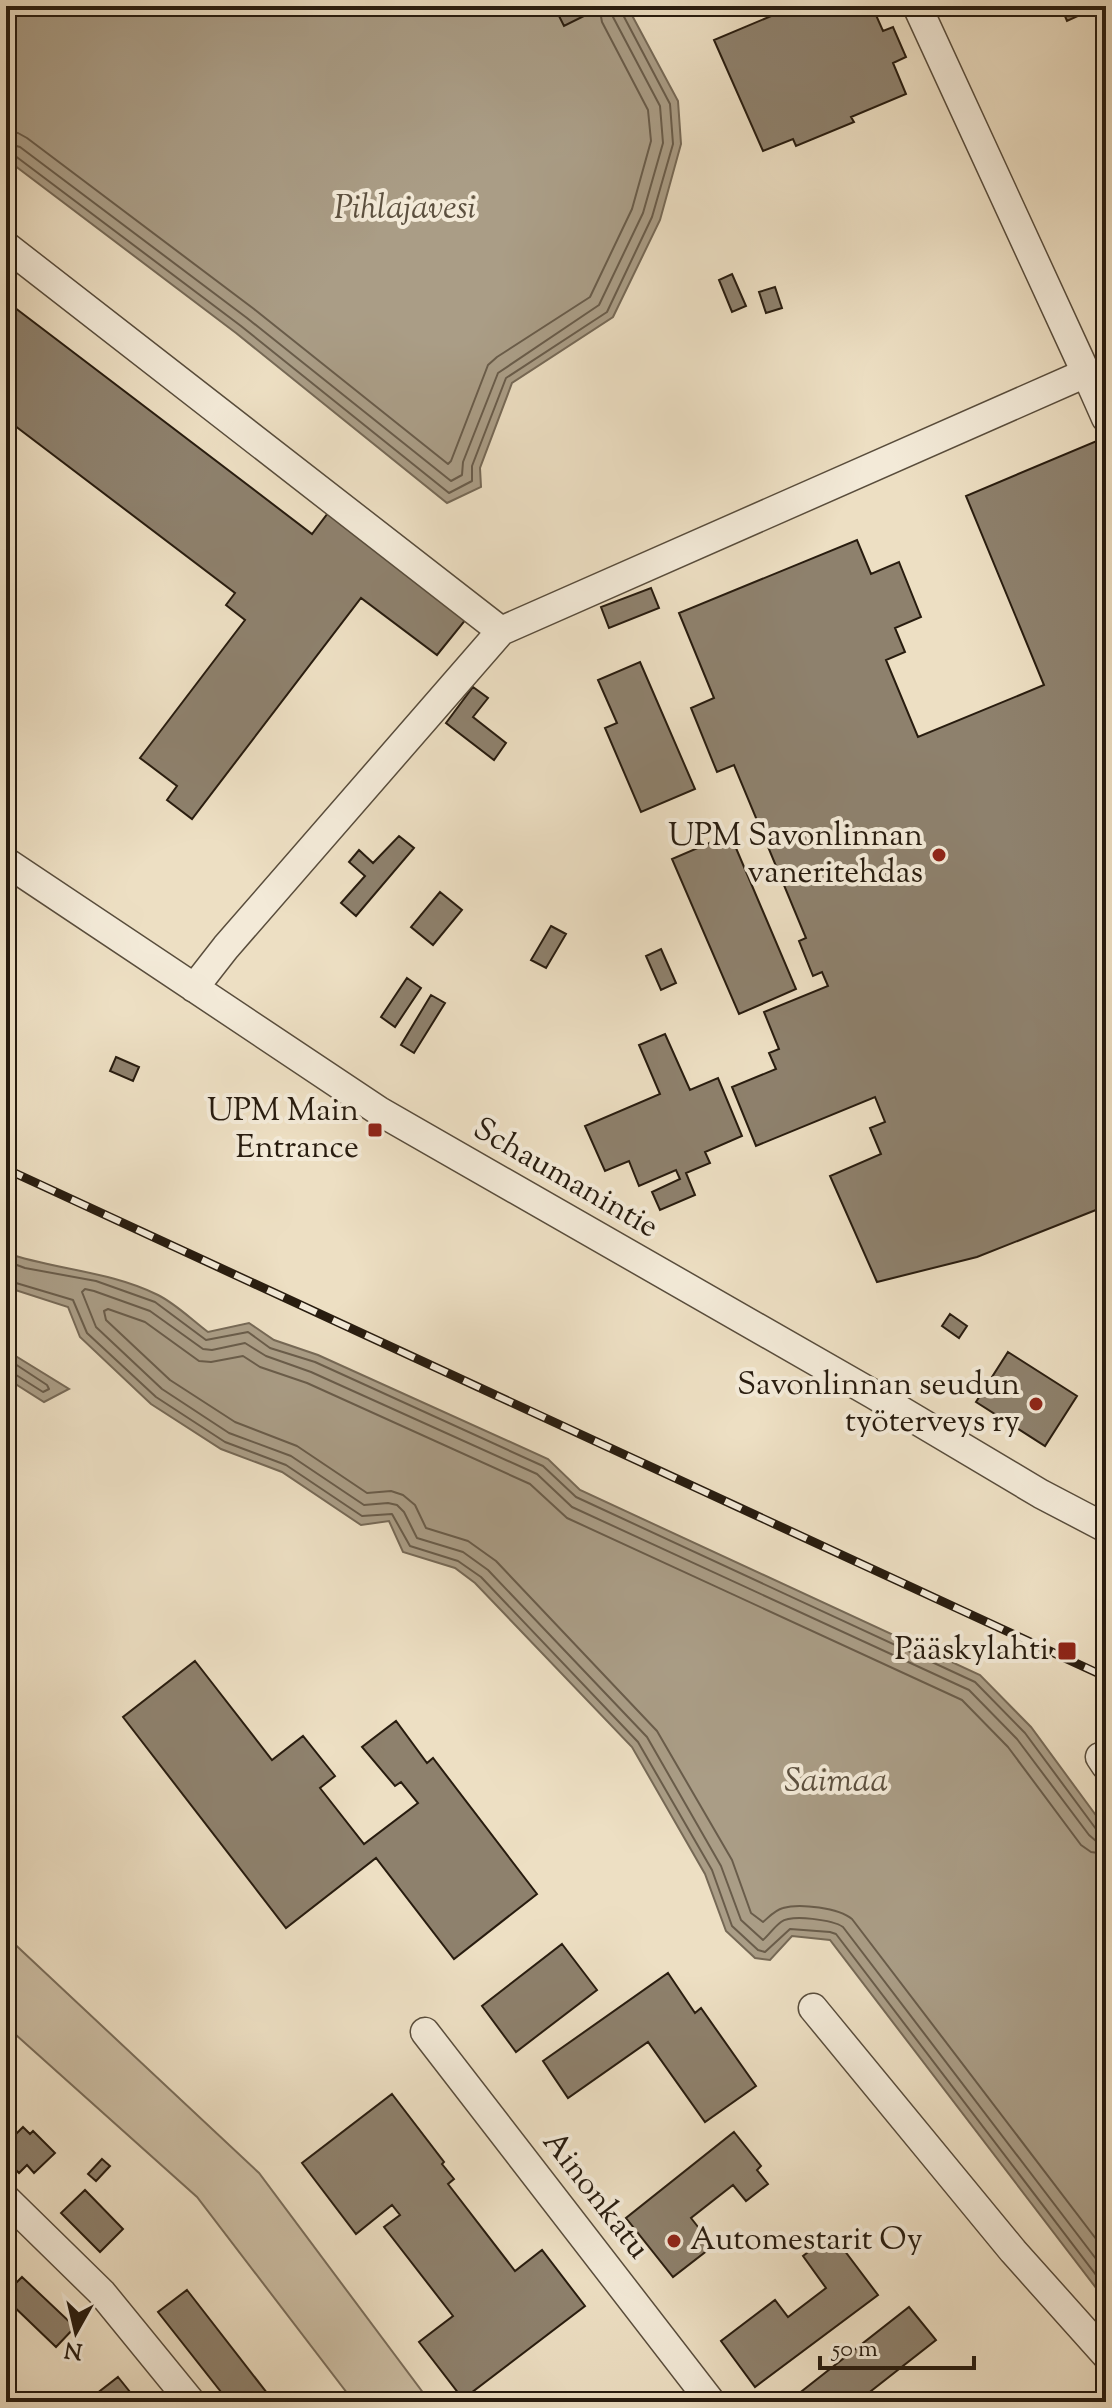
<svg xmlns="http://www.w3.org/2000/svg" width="1112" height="2408" font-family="'Sorts Mill Goudy',serif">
  <rect width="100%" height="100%" fill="#eddfc3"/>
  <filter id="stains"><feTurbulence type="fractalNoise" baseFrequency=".0025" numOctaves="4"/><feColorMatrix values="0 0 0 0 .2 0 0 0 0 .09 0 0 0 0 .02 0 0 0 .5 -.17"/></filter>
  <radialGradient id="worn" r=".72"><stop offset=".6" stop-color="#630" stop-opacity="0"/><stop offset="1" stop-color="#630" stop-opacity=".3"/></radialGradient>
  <path fill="#ccbea4" stroke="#7a6d5a" stroke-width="2" d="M6 1936 259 2173 430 2402H354L197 2197 6 2026Z"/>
  <path fill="#aa9d86" stroke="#766956" stroke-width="2" d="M6 6H627L678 101 681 144 660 220 613 317 512 383 480 468 481 487 447 503 236 333 6 159Z
    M6 1253C56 1270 110 1271 158 1295 176 1304 192 1320 208 1332L249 1323 274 1340 318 1355 548 1459 580 1490 980 1675 1031 1727 1106 1829V2301L830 1940 792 1936 770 1960 755 1958 726 1931 705 1874 632 1747 475 1583 455 1568 403 1552 389 1521 361 1525 282 1472 221 1449 151 1404 80 1337 68 1307 6 1287Z
    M6 1347 14 1355 69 1389 44 1402 6 1378Z"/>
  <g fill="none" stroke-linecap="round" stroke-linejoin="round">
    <path stroke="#695c4a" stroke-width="2" d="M6 131 18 133 27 138 254 309 448 464 451 461 488 365 497 357 590 297 632 209 651 141 648 110 602 22 599 6
      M6 143 20 147 247 318 451 481 462 475 463 462 498 373 599 305 643 213 663 143 660 106 613 17 611 6
      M6 153 14 155 241 326 449 493 472 481V466L506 378 607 312 652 217 673 144 670 104 622 13 621 6
      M6 1261 25 1268 96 1281 155 1302 206 1340 248 1332 270 1348 315 1362 543 1466 576 1497 975 1682 1025 1733 1096 1829 1106 1832
      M6 1280 73 1300 87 1333 156 1397 225 1442 286 1465 362 1516 392 1514 410 1546 458 1561 481 1577 638 1742 712 1870 732 1926 758 1950 765 1952 790 1929 830 1932 836 1934 1106 2288
      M6 1358 47 1385 49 1389 43 1392 13 1373 6 1372
      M1106 1842 1096 1841 1089 1835 1017 1739 969 1690 572 1507 537 1474 311 1372 266 1356 245 1343 212 1350 203 1349 150 1311 94 1291 85 1289 82 1292 96 1327 162 1389 229 1433 291 1456 364 1505 388 1503 397 1505 404 1512 417 1538 463 1552 488 1570 647 1737 721 1866 741 1920 763 1940C769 1935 774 1927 781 1922 792 1914 833 1920 843 1927L1106 2272
      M1106 1854 1091 1852 1081 1845 1008 1747 962 1700 567 1518 530 1484 307 1383 260 1367 243 1356 211 1362 199 1361 145 1322 108 1309 104 1311 106 1320 170 1380 235 1422 297 1446 367 1493 391 1491 403 1495 415 1505 426 1528 468 1541 496 1561 657 1731 732 1860 751 1913 763 1922C769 1917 775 1910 783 1908 800 1903 839 1908 852 1919L1106 2252"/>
  </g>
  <path fill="#8e816d" stroke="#281c0f" stroke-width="2" d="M554 6H589L592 12 564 26Z
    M795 6H872L883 31 893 27 906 57 893 63 906 94 851 117 854 122 796 146 793 139 763 151 714 40Z
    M1069 6H1089L1091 10 1067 21 1062 9Z
    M732 274 746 306 732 312 719 280Z
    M775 287 782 308 766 313 759 292Z
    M6 301 312 534 331 509 467 618 437 655 361 598 192 819 167 800 177 786 140 758 245 620 226 605 235 593 6 419Z
    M1099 440 1106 456V1206L977 1257 877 1282 830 1176 881 1154 870 1128 885 1122 875 1097 756 1146 732 1087 776 1069 769 1053 779 1049 764 1012 828 986 822 972 813 976 799 941 806 938 734 765 717 772 691 708 714 698 679 613 857 540 871 574 899 562 921 617 895 628 905 652 886 660 918 737 1044 685 966 496Z
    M651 588 659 608 609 628 601 607Z
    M640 662 695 789 641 812 605 728 617 723 598 680Z
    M473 687 488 698 473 717 506 743 494 760 446 723Z
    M730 834 796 989 739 1014 672 859Z
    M399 836 414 848 356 916 341 903 365 876 349 862 359 850 373 863Z
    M440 892 462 910 433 945 411 927Z
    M551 926 566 934 546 968 531 960Z
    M661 949 676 983 661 990 646 956Z
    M407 978 421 988 395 1027 381 1017Z
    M431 995 445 1003 414 1053 401 1045Z
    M665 1034 690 1090 718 1078 742 1136 705 1152 710 1163 686 1173 695 1195 660 1210 652 1192 680 1179 676 1170 639 1186 629 1161 605 1171 585 1126 660 1094 639 1045Z
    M116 1057 139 1067 133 1081 110 1071Z
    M950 1314 967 1326 959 1338 942 1326Z
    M1008 1352 1077 1396 1045 1446 976 1402Z
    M195 1661 272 1760 303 1736 335 1776 320 1788 364 1844 418 1803 401 1782 395 1786 362 1747 396 1721 427 1763 433 1758 537 1894 454 1959 376 1858 286 1928 123 1717Z
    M562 1944 597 1990 516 2052 482 2006Z
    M668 1973 695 2013 701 2008 756 2086 705 2122 648 2042 568 2098 543 2061Z
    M392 2094 444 2162 442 2164 454 2179 448 2184 515 2271 542 2250 585 2306 463 2399 419 2342 453 2316 384 2227 400 2215 392 2205 356 2234 302 2163Z
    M23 2127 30 2134 33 2131 55 2153 34 2173 27 2165 19 2173 6 2160V2144Z
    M734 2132 761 2166 757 2170 768 2184 746 2201 733 2185 691 2218 713 2246 673 2277 626 2218Z
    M102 2159 110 2166 96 2181 88 2174Z
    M85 2190 123 2229 100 2252 61 2213Z
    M832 2234 878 2295 755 2387 721 2341 775 2300 788 2317 826 2288 803 2256Z
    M22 2277 75 2327 56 2347 6 2299V2293Z
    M187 2290 274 2402H229L158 2312Z
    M909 2307 936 2340 857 2402H788Z
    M118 2377 138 2402H94L91 2398Z"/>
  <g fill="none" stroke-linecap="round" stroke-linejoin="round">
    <defs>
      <path id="minor" d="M6 246 501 631 226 947 194 988
        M1086 373 1106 418
        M501 631 1086 373 917 6
        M6 862 379 1111 873 1394 1041 1494 1106 1528
        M1100 1757 1106 1766
        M813 2008 1013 2251 1106 2355
        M425 2032 711 2402
        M6 2199 102 2293 191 2402"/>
    </defs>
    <use href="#minor" stroke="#594d3c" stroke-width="31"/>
    <use href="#minor" stroke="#f3ead8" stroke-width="28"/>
    <defs>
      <path id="rail" d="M6 1169 1106 1677"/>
    </defs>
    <use href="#rail" stroke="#281c0f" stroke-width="9"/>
    <use href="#rail" stroke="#f3ead8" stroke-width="6" stroke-dasharray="18" stroke-linecap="butt"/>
  </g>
  <g fill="#8f2418" stroke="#f3ead8" stroke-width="3">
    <circle cx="939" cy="855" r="8"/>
    <rect x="367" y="1122" width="16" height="16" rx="4"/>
    <circle cx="1036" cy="1404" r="8"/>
    <rect x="1057" y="1641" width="20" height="20" rx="4"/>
    <circle cx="674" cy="2241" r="8"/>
  </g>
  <g text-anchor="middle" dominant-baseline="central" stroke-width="8" stroke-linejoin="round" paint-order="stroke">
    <g font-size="32" fill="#281c0f" stroke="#f3ead8" text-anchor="end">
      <text x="923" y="837">UPM Savonlinnan<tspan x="923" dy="37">vaneritehdas</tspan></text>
      <text x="359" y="1112">UPM Main<tspan x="359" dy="37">Entrance</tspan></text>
      <text x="1020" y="1386">Savonlinnan seudun<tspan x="1020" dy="37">työterveys ry</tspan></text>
      <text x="1049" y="1651">Pääskylahti</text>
      <text x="690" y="2241" text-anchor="start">Automestarit Oy</text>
    </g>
    <g font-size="32" fill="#281c0f" stroke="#f3ead8">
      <text transform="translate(565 1179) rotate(30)">Schaumanintie</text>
      <text transform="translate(595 2196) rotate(52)">Ainonkatu</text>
    </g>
    <g font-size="34" font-style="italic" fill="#5c503f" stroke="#f3ead8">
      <text x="405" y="209">Pihlajavesi</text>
      <text x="836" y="1782">Saimaa</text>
    </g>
  </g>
  <rect width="1112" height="2408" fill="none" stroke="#eddfc3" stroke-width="32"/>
  <rect x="8" y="8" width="1096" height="2392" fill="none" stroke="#281c0f" stroke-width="4"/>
  <rect x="16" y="16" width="1080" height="2376" fill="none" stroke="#281c0f" stroke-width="2"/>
  <g transform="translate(76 2332) rotate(188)" stroke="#f3ead8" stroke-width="6" paint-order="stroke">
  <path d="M0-6L14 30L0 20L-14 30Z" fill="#281c0f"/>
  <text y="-12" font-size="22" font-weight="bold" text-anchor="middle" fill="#281c0f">N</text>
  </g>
  <path d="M820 2356v12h154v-12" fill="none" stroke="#281c0f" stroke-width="4"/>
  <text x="832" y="2356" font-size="24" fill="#281c0f" stroke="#f3ead8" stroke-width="6" paint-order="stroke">50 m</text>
  <rect width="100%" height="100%" filter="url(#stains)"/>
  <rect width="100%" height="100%" fill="url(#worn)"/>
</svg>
